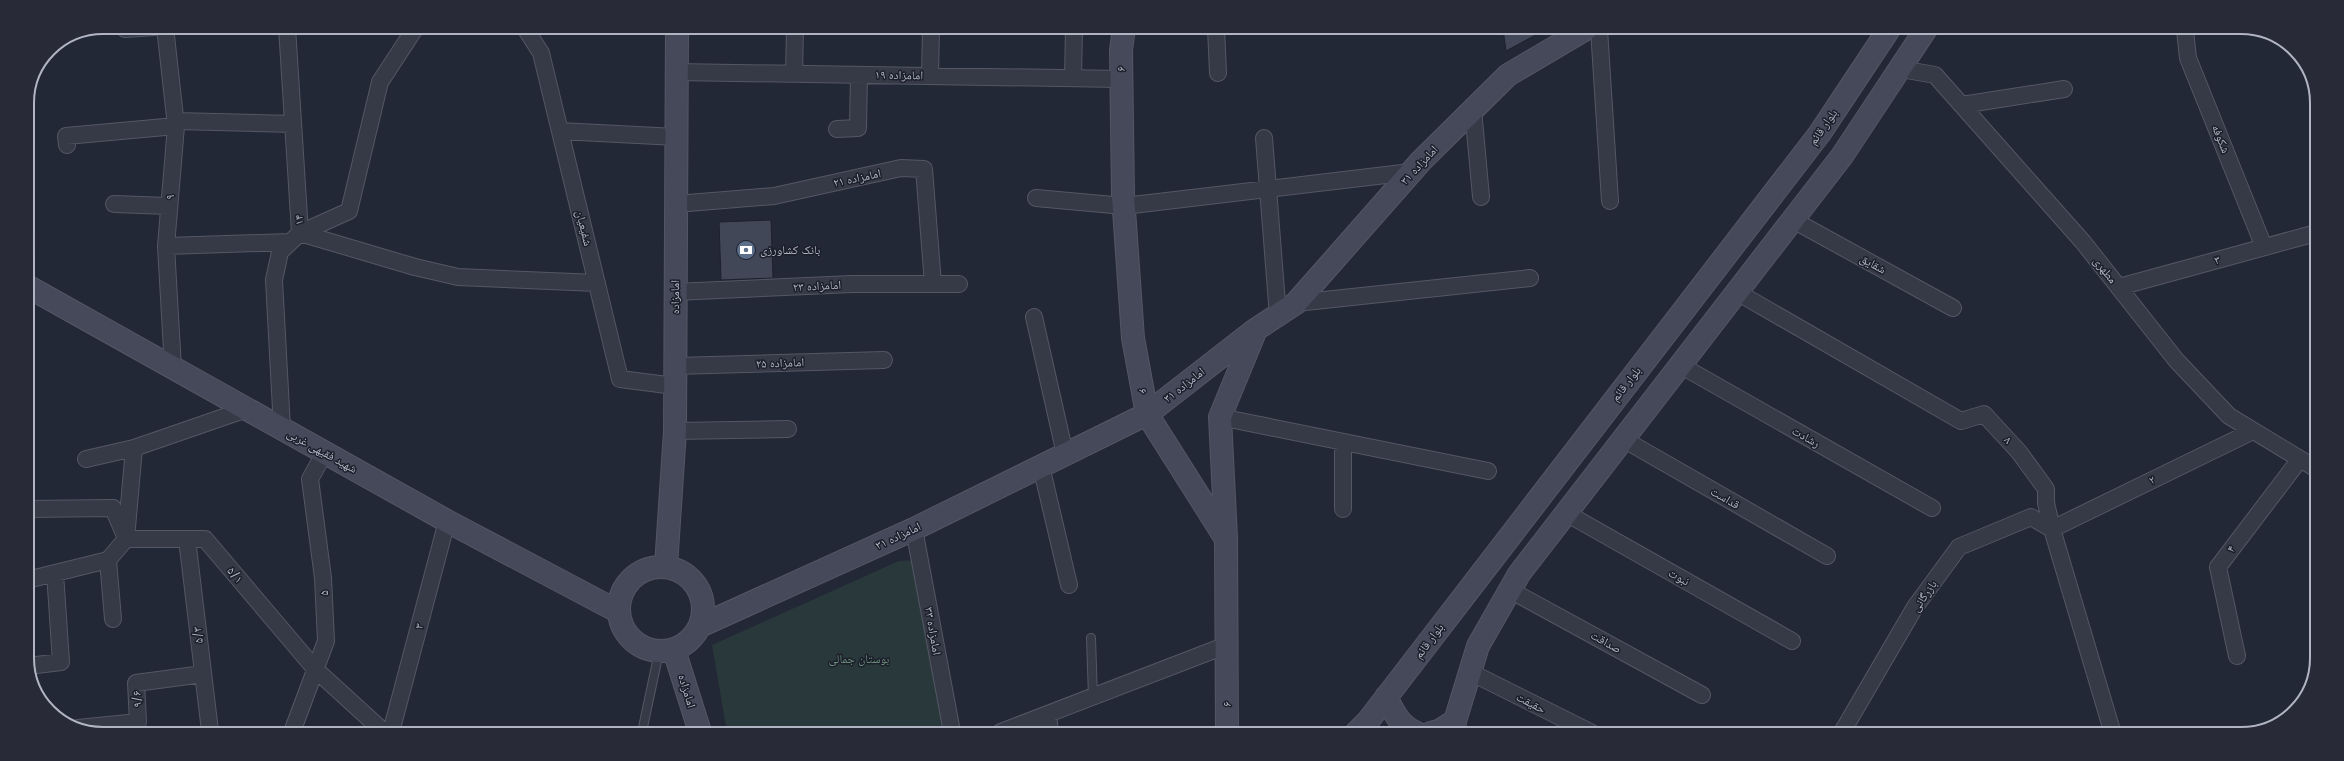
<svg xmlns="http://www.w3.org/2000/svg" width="2344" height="761" font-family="'Fira Sans','Noto Naskh Arabic',sans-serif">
  <rect width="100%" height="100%" fill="#232836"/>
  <path fill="#29383b" d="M917 560 946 732H727L712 645 899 561Z"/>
  <path fill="#424757" stroke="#1d212d" d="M1503 29H1547L1506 51Z
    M771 220 773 278 721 280 719 222Z"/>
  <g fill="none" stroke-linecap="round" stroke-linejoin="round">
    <defs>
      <path id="lane" d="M1091 638 1093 697
        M642 732 659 652"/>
      <path id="street" d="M165 27 176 126 166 246 173 368
        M525 28 541 53 620 379 675 386
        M1216 28 1218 73
        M125 29 154 27
        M1599 29 1610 201
        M2185 30 2188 58 2264 247
        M1901 69 1935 75 2083 242 2176 360 2229 416 2315 468
        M676 72 1121 79
        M794 74 795 28
        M930 76 931 28
        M1073 78 1074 28
        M1962 105 2064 89
        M1473 109 1481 197
        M176 121 293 124
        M837 129 858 128 859 75
        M560 131 676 137
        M1264 138 1278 316
        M67 145 66 136 176 126
        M1036 198 1124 206 1411 172
        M114 204 169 206
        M676 204 774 196 901 168 924 169 933 284
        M1793 220 1953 308
        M300 233 415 267 458 277 597 283
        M300 233 349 211 380 82 416 27
        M166 246 290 242
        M2119 287 2316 233
        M675 292 852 284H959
        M1737 292 1961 421 1984 414 2019 452 2046 489V503L2052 529 2113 734
        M1296 303 1530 278
        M1034 317 1065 454
        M1680 365 1932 508
        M675 366 884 360
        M1220 417 1488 471
        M282 428 274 280 280 252 300 233 287 27
        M675 431 788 429
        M1623 439 1827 556
        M1343 442V509
        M86 459 134 448
        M1041 466 1069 585
        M27 509 113 508 125 536
        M1566 513 1792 641
        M914 529 952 732
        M2052 529 2253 431
        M126 539H205L316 670 384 732
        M126 539 134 448 247 409
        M187 539 210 731
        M108 560 113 619
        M27 580 108 560 126 539
        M1510 590 1702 695
        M2237 656 2218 567 2300 459
        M28 666 61 662 55 573
        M1470 672 1592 733
        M1048 714 1050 733
        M78 728 138 722 136 683 203 674
        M292 732 326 641 323 578 310 479 325 452
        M391 732 447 521
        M1001 732 1227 645
        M1841 734 1915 607 1959 547 2031 517 2052 529"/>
      <path id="secondary" d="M1124 28 1121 50 1123 196 1133 338 1147 414 1226 539 1227 733
        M27 286 447 521 619 612
        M1226 538 1220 417 1255 332
        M666 566 675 431 677 28
        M619 609a42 42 0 1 1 84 0a42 42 0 1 1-84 0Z
        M700 626 914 529 1147 414 1255 330 1296 303 1421 161 1508 75 1586 29
        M674 650 700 732
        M1386 697C1394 713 1400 726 1417 733
        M1356 733 1368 721 1820 133 1889 29
        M1431 733 1439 731 1455 721
        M1454 733 1455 721 1478 646 1519 574 1842 156 1926 29"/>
    </defs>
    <use href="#lane" stroke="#545764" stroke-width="10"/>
    <use href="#street" stroke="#545764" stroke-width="18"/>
    <use href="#secondary" stroke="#545764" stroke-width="24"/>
    <use href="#lane" stroke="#363a47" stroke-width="8"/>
    <use href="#street" stroke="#363a47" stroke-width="16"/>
    <use href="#secondary" stroke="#454959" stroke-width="22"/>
  </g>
  <defs>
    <symbol id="bank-disc" viewBox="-11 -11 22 22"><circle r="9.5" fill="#5c6f8a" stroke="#1c1f2b"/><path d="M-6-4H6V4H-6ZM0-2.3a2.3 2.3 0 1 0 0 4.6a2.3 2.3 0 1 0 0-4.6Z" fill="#fff"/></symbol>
  </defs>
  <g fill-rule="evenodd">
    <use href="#bank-disc" x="735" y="239" width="22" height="22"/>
  </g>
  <g text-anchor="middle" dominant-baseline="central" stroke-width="3" stroke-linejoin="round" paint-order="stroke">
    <g font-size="12" fill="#b1b4c3" stroke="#1c1f2b">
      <text transform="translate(1121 69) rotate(-91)">۶</text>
      <text transform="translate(899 75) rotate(1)">امامزاده ۱۹</text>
      <text transform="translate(1823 127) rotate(-55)">بلوار قائم</text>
      <text transform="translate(2221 139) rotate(68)">شکوفه</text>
      <text transform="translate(1419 165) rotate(-47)">امامزاده ۳۱</text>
      <text transform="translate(857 178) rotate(-12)">امامزاده ۲۱</text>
      <text transform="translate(170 197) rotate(-85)">۹</text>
      <text transform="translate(299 220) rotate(-94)">۱۴</text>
      <text transform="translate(584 228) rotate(76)">شفیعیان</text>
      <text transform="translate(2217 260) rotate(-15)">۳</text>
      <text transform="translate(1873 264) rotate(29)">شقایق</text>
      <text transform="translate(2105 270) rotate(52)">مطهری</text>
      <text transform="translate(817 286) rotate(-3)">امامزاده ۲۳</text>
      <text transform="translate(675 297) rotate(-90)">امامزاده</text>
      <text transform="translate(780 363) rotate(-2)">امامزاده ۲۵</text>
      <text transform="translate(1626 384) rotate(-52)">بلوار قائم</text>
      <text transform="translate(1184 385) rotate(-38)">امامزاده ۳۱</text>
      <text transform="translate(1143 391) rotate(79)">۶</text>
      <text transform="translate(1806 437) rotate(29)">رشادت</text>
      <text transform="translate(2008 440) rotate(47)">۸</text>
      <text transform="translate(322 451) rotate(29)">شهید فقیهی غربی</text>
      <text transform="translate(2152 480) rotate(-26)">۲</text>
      <text transform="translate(1725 498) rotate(30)">قداست</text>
      <text transform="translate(898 536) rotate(-25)">امامزاده ۳۱</text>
      <text transform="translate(2231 549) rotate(-53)">۴</text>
      <text transform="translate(235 575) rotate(50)">۵/۱</text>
      <text transform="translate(1679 577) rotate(29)">نبوت</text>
      <text transform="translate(324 593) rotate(-93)">۵</text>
      <text transform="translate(1924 596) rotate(-55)">بازرگانی</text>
      <text transform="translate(419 626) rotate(-75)">۳</text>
      <text transform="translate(933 631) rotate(80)">امامزاده ۳۳</text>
      <text transform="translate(198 635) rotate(-97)">۵/۳</text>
      <text transform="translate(1429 641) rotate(-53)">بلوار قائم</text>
      <text transform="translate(1606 642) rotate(29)">صداقت</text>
      <text transform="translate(687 691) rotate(73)">امامزاده</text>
      <text transform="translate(137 699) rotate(-93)">۹/۶</text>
      <text transform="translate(1531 703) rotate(27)">حقیقت</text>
      <text transform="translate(1227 704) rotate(-90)">۶</text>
    </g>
    <g font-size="12" fill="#b1b4c3" stroke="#1c1f2b" text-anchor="start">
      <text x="760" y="250">بانک کشاورزی</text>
    </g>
    <g font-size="12" fill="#6b917b" stroke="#1c1f2b">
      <text x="859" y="659">بوستان جمالی</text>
    </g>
  </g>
  <path d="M0 0H2344V761H0ZM103 34H2241A69 69 0 0 1 2310 103V658A69 69 0 0 1 2241 727H103A69 69 0 0 1 34 658V103A69 69 0 0 1 103 34Z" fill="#282b37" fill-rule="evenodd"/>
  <path fill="none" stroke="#b1b4c3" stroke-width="2" d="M103 34H2241A69 69 0 0 1 2310 103V658A69 69 0 0 1 2241 727H103A69 69 0 0 1 34 658V103A69 69 0 0 1 103 34Z"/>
</svg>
